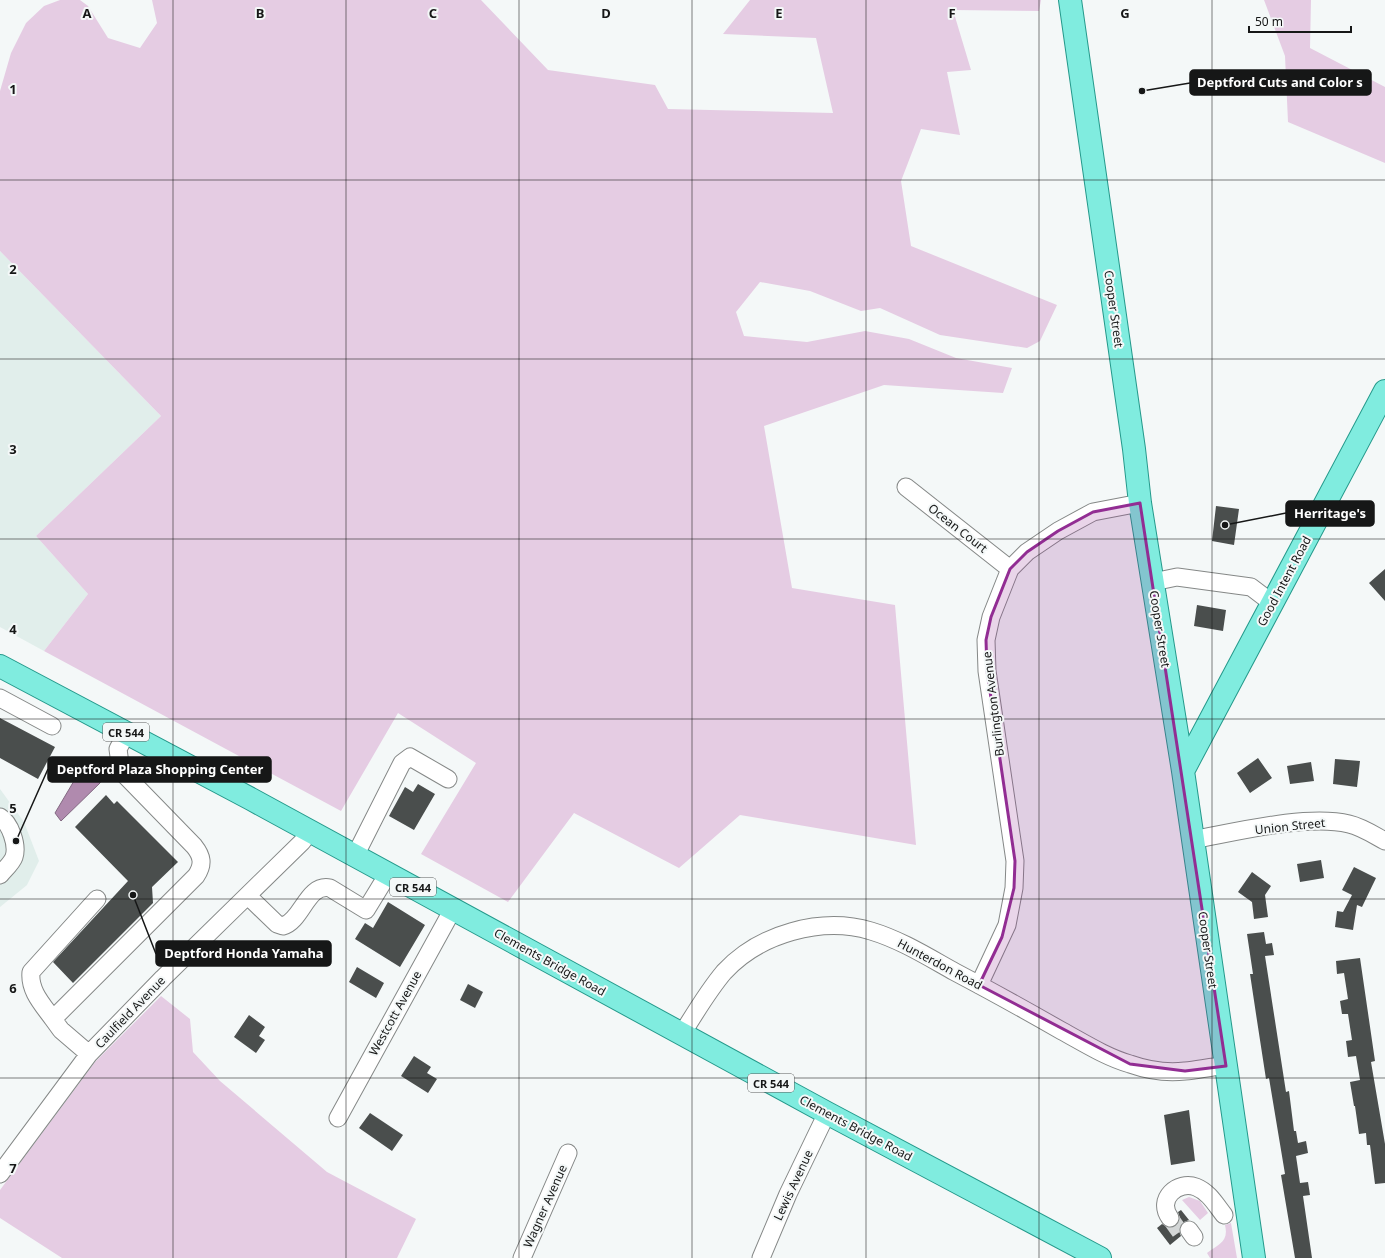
<svg xmlns="http://www.w3.org/2000/svg" width="1385" height="1258" font-family="'Noto Sans',sans-serif">
  <rect width="100%" height="100%" fill="#f4f8f8"/>
  <path fill="#e1eeeb" d="M0 251 161 416 36 536 88 594 44 651 0 627Z
    M0 789 24 822 39 861 27 885 0 907Z"/>
  <path fill="#e5cce3" d="M60 0H80L88 6 108 38 140 48 157 23 152 0H481L548 70 655 85 668 109 833 113 816 38 723 34 750 0H1041L1039 11 953 10 971 70 947 72 960 135 921 129 901 181 911 246 1057 305 1040 341 1027 348 940 335 880 308 861 311 810 291 760 282 736 312 744 336 807 342 865 331 909 339 956 358 1012 368 1003 393 884 385 764 426 792 588 895 605 916 845 740 815 679 868 574 813 508 902 421 854 476 763 398 713 341 811 44 651 88 594 36 536 161 416 0 251V91L11 53 26 23 44 6Z
    M1264 0H1311L1310 48 1385 87V163L1288 122 1285 56Z
    M161 996 190 1019 193 1052 220 1081 327 1172 416 1219 397 1258H62L0 1218V1190L95 1062Z
    M1189 1197 1200 1201 1208 1213 1200 1220 1182 1200Z
    M1231 1223 1237 1258H1210L1207 1253C1219 1244 1229 1242 1225 1225Z"/>
  <path fill="#b08aae" stroke="#826881" d="M90 763 102 776 100 783 61 821 55 813 84 764Z"/>
  <path fill="#4a4e4d" d="M1216 506 1239 509 1234 545 1212 541Z
    M1385 569V601L1369 583Z
    M1197 605 1226 610 1223 631 1194 626Z
    M0 718 55 747 38 779 0 758Z
    M1258 758 1272 778 1250 793 1237 773Z
    M1335 759 1360 761 1357 787 1333 784Z
    M1311 762 1314 781 1290 784 1287 766Z
    M418 784 435 794 414 830 389 816 405 787 413 792Z
    M106 795 114 804 117 801 178 862 152 887 153 903 73 983 53 962 128 881 75 827Z
    M1321 860 1324 878 1300 882 1297 864Z
    M1354 867 1376 878 1362 907 1357 905 1353 930 1335 927 1337 911 1343 912 1352 895 1342 890Z
    M1252 872 1271 886 1265 895 1268 917 1254 919 1252 902 1238 892Z
    M388 902 425 925 400 967 355 939 365 923 373 928Z
    M1264 932 1266 944 1272 943 1274 955 1265 956 1286 1092 1289 1091 1294 1131H1296L1298 1143 1306 1141 1308 1153 1296 1156 1300 1183 1308 1182 1310 1195 1303 1196 1312 1258H1295L1281 1175 1285 1174 1269 1078 1266 1079 1256 1014 1250 974H1253L1247 934Z
    M1360 958 1375 1061 1371 1062 1385 1144V1183L1375 1184 1370 1145H1367L1366 1133 1359 1134 1355 1106H1354L1350 1082 1360 1080 1356 1056 1348 1057 1346 1041 1352 1040 1348 1014H1342L1340 1001 1348 999 1344 973 1337 974 1336 961Z
    M357 967 384 983 376 998 349 982Z
    M468 984 483 992 475 1008 460 1000Z
    M249 1015 265 1027 259 1036 265 1040 256 1053 234 1037Z
    M414 1056 431 1067 427 1073 437 1079 428 1093 401 1076Z
    M1189 1110 1195 1161 1171 1165 1164 1115Z
    M370 1113 403 1135 392 1151 359 1128Z
    M1181 1210 1189 1220 1184 1222 1180 1226 1179 1231 1181 1236 1170 1245 1157 1228 1162 1224 1169 1228 1175 1227 1179 1223 1180 1218 1178 1212Z"/>
  <g fill="none" stroke-linecap="round" stroke-linejoin="round">
    <path stroke="#d3d6d6" stroke-width="17" stroke-dasharray="17 8" stroke-linecap="butt" d="M1170 1218 1182 1235"/>
    <defs>
      <path id="minor" d="M906 487 1010 569
        M1153 582 1177 577 1251 587 1272 603
        M0 698 52 726
        M0 817C10 823 18 845 14 857 12 863 4 870 0 875
        M1192 840C1236 832 1307 814 1349 824 1362 827 1374 835 1385 841
        M355 856 402 763 410 757 448 779
        M248 896 277 924 283 926C302 921 307 883 330 888L366 910 388 874
        M979 985 1007 925 1014 888 1015 861 987 671 986 640 991 617 1010 569 1027 552 1058 531 1093 512 1140 503
        M53 1019C43 1005 29 991 31 972L97 899
        M682 1034C695 1013 708 991 724 972 759 934 821 916 871 931 901 940 928 957 955 972 991 991 1027 1011 1062 1031 1084 1043 1106 1057 1130 1064 1147 1070 1168 1073 1185 1071 1199 1070 1212 1066 1226 1066
        M89 1054 61 1030 53 1019 196 876C204 864 202 856 194 846L121 771 118 749 127 732
        M338 1118 453 909
        M0 1174 89 1054 163 978 302 842 310 831
        M1170 1218C1156 1199 1178 1180 1196 1187 1209 1192 1216 1205 1224 1215
        M1189 1230 1194 1237
        M522 1258 568 1153
        M761 1258 788 1194 827 1113"/>
      <path id="major" d="M1070 0 1134 449 1140 503 1183 771 1254 1258
        M0 666 251 799 827 1113 1100 1258
        M1183 771 1385 391"/>
    </defs>
    <use href="#minor" stroke="#858887" stroke-width="19"/>
    <use href="#major" stroke="#24998b" stroke-width="24"/>
    <use href="#minor" stroke="#fff" stroke-width="17"/>
    <use href="#major" stroke="#80ecdf" stroke-width="22"/>
  </g>
  <path fill="#922d93" fill-opacity="0.2" stroke="#922d93" stroke-width="3" stroke-linejoin="round" d="M1140 503 1226 1066 1185 1071 1130 1064 979 985 1002 937 1014 888 1015 861 987 671 986 640 991 617 1010 569 1027 552 1058 531 1093 512Z"/>
  <path fill="none" stroke="#161717" stroke-width="1" stroke-opacity="0.55" d="M173 0V1258M346 0V1258M519 0V1258M692 0V1258M866 0V1258M1039 0V1258M1212 0V1258M0 180H1385M0 359H1385M0 539H1385M0 719H1385M0 899H1385M0 1078H1385"/>
  <g text-anchor="middle" dominant-baseline="central" stroke-width="4" stroke-linejoin="round" paint-order="stroke">
    <g fill="#f4f8f8" stroke="#595a5a" stroke-width="1">
      <rect x="103" y="723" width="46" height="18" rx="3"/>
      <rect x="390" y="878" width="46" height="18" rx="3"/>
      <rect x="748" y="1074" width="46" height="18" rx="3"/>
    </g>
    <g font-size="11" font-weight="bold" fill="#161717">
      <text x="126" y="732">CR 544</text>
      <text x="413" y="887">CR 544</text>
      <text x="771" y="1083">CR 544</text>
    </g>
    <g font-size="12" fill="#161717" stroke="#f4f8f8">
      <text transform="translate(1114 309) rotate(82)">Cooper Street</text>
      <text transform="translate(958 528) rotate(38)">Ocean Court</text>
      <text transform="translate(1284 581) rotate(-62)">Good Intent Road</text>
      <text transform="translate(1160 629) rotate(81)">Cooper Street</text>
      <text transform="translate(993 704) rotate(-97)">Burlington Avenue</text>
      <text transform="translate(1290 826) rotate(-6)">Union Street</text>
      <text transform="translate(1208 950) rotate(82)">Cooper Street</text>
      <text transform="translate(550 962) rotate(29)">Clements Bridge Road</text>
      <text transform="translate(940 964) rotate(28)">Hunterdon Road</text>
      <text transform="translate(130 1012) rotate(-46)">Caulfield Avenue</text>
      <text transform="translate(395 1013) rotate(-61)">Westcott Avenue</text>
      <text transform="translate(856 1128) rotate(28)">Clements Bridge Road</text>
      <text transform="translate(793 1185) rotate(-65)">Lewis Avenue</text>
      <text transform="translate(545 1206) rotate(-66)">Wagner Avenue</text>
    </g>
  </g>
  <g font-size="13" text-anchor="middle" font-weight="bold" fill="#161717" stroke="#f4f8f8" stroke-width="4" stroke-linejoin="round" paint-order="stroke">
    <text x="87" y="18">A</text>
    <text x="260" y="18">B</text>
    <text x="433" y="18">C</text>
    <text x="606" y="18">D</text>
    <text x="779" y="18">E</text>
    <text x="952" y="18">F</text>
    <text x="1125" y="18">G</text>
    <text x="13" y="94">1</text>
    <text x="13" y="274">2</text>
    <text x="13" y="454">3</text>
    <text x="13" y="634">4</text>
    <text x="13" y="813">5</text>
    <text x="13" y="993">6</text>
    <text x="13" y="1173">7</text>
  </g>
  <path fill="none" stroke="#161717" stroke-width="1.5" d="M1142 91L1190 83M1225 525L1286 513M16 841L48 769M133 895L156 954"/>
  <g fill="#161717" stroke="#f4f8f8" stroke-width="1.5">
    <circle cx="1142" cy="91" r="4"/>
    <circle cx="1225" cy="525" r="4"/>
    <circle cx="16" cy="841" r="4"/>
    <circle cx="133" cy="895" r="4"/>
  </g>
  <g fill="#161717" stroke="#161717" stroke-width="1.5">
    <rect x="1190" y="70" width="181" height="25" rx="4"/>
    <rect x="1286" y="501" width="88" height="25" rx="4"/>
    <rect x="48" y="757" width="223" height="25" rx="4"/>
    <rect x="156" y="941" width="175" height="25" rx="4"/>
  </g>
  <g font-size="13" text-anchor="middle" font-weight="bold" fill="#fff">
    <text x="1280" y="87">Deptford Cuts and Color s</text>
    <text x="1330" y="518">Herritage's</text>
    <text x="160" y="774">Deptford Plaza Shopping Center</text>
    <text x="244" y="958">Deptford Honda Yamaha</text>
  </g>
  <path d="M1249 26v6h102v-6" fill="none" stroke="#161717" stroke-width="2"/>
  <text x="1255" y="26" font-size="12" fill="#161717" stroke="#f4f8f8" stroke-width="3" paint-order="stroke">50 m</text>
</svg>
